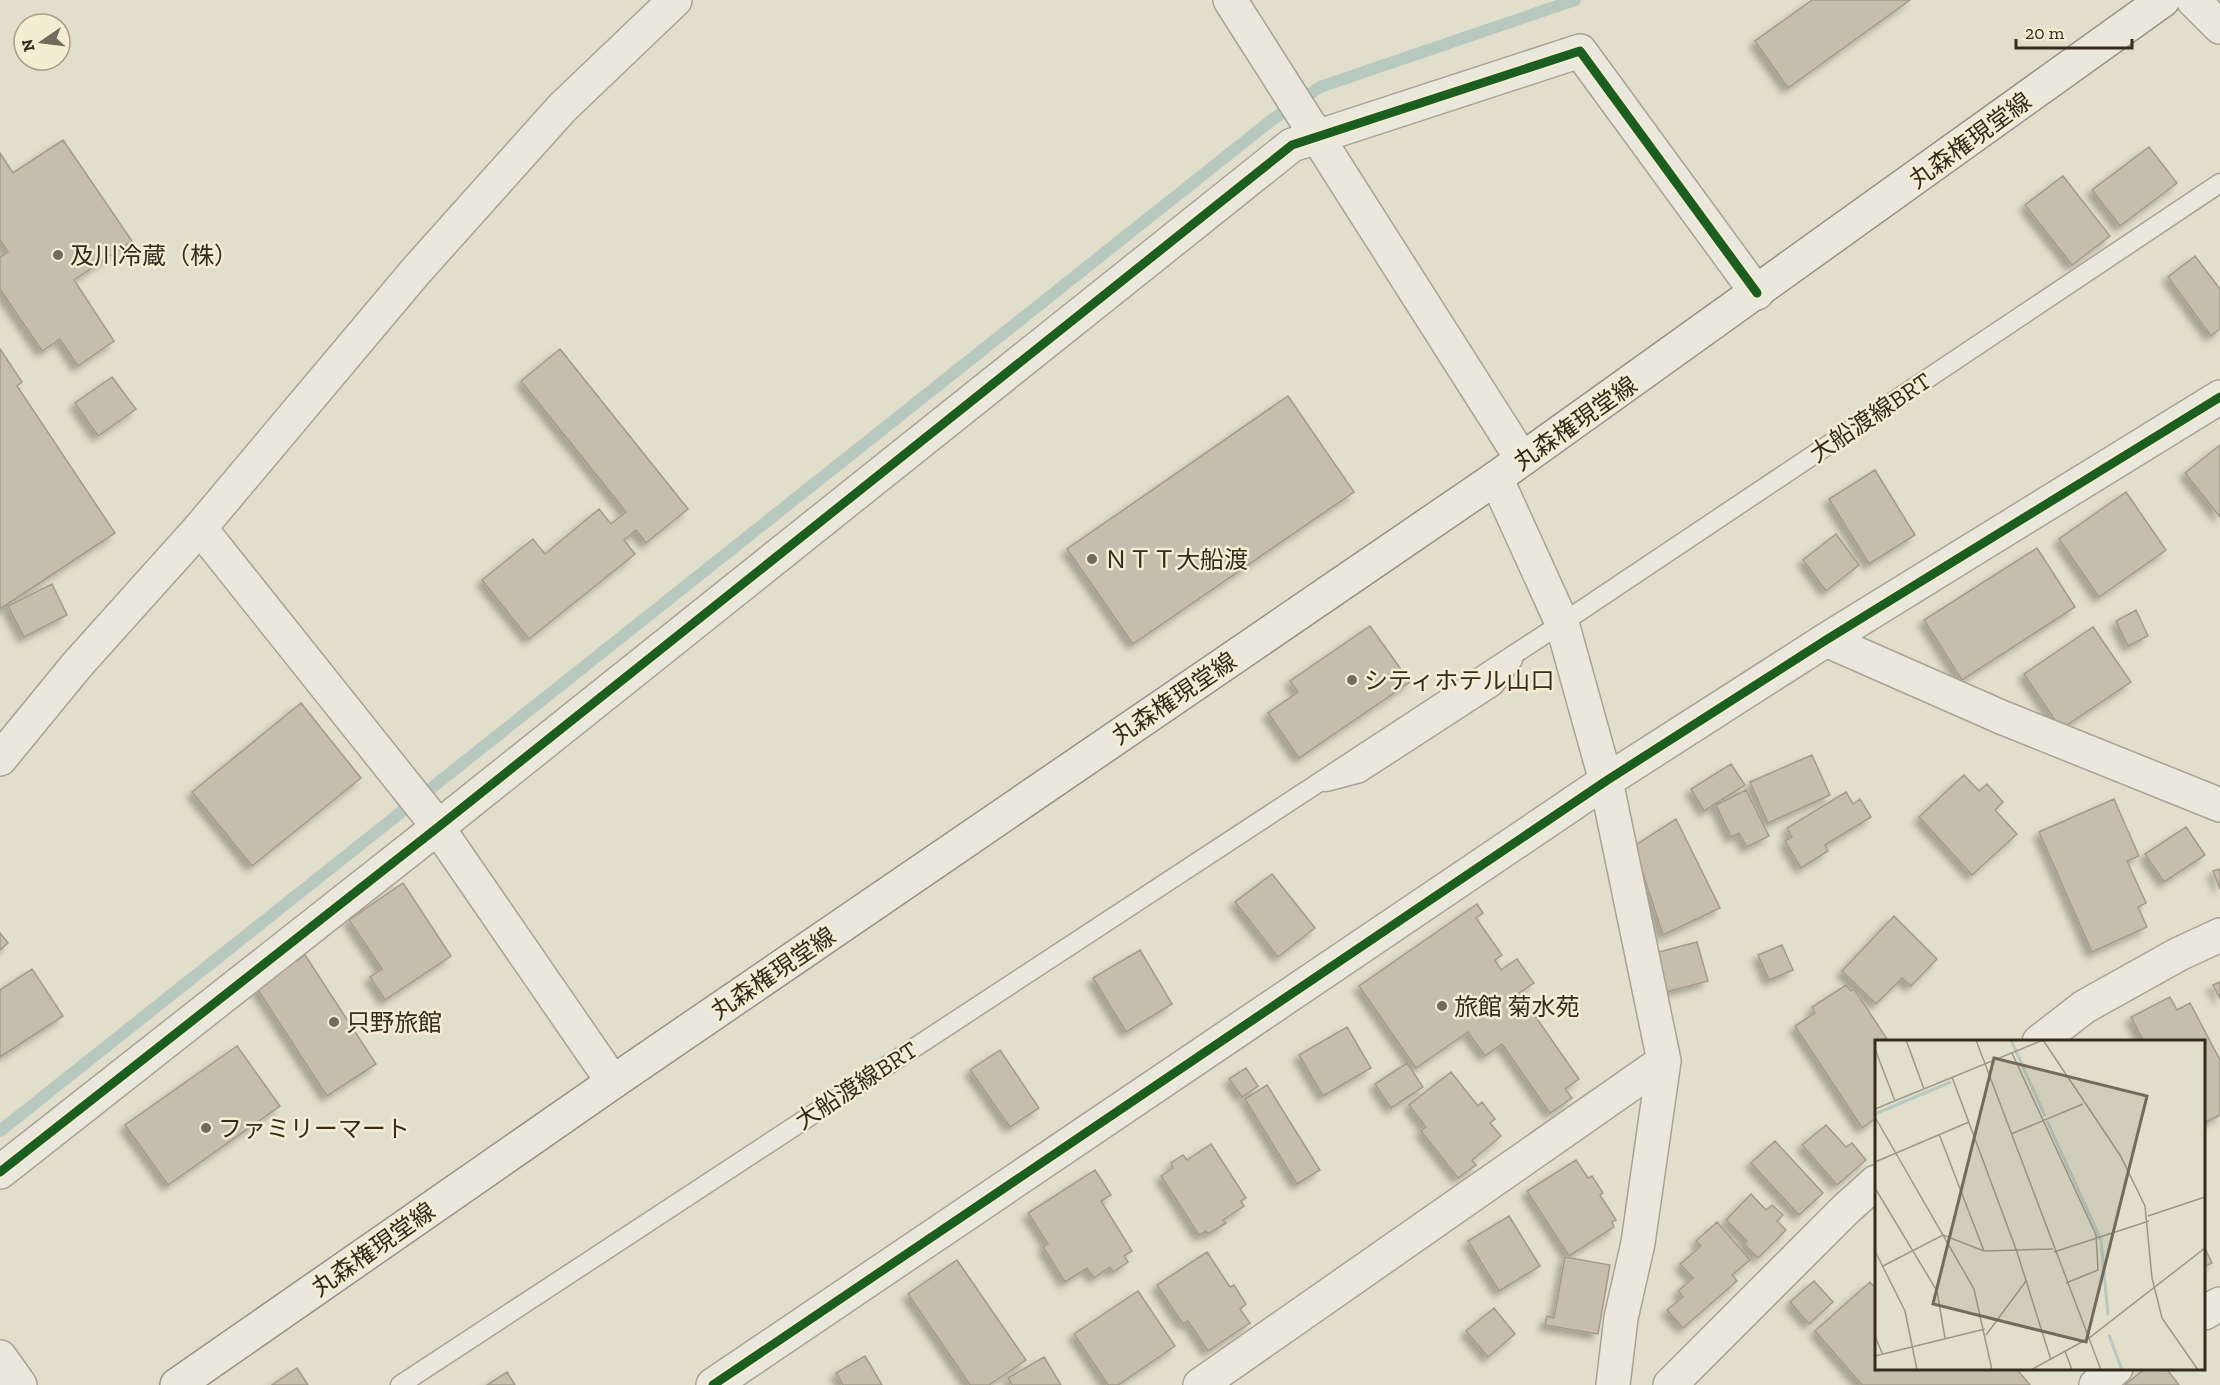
<svg xmlns="http://www.w3.org/2000/svg" width="2220" height="1385" font-family="'Zilla Slab','Noto Sans JP',serif">
  <defs>
    <filter id="shadow"><feDropShadow dx="-5.5" dy="5.5" stdDeviation="3" flood-color="#0004"/></filter>
  </defs>
  <rect width="100%" height="100%" fill="#e2decc"/>
  <g fill="none" stroke-linecap="round" stroke-linejoin="round">
    <path stroke="#b7c8bf" stroke-width="12" d="M0 1131 1273 119 1320 87 1575 0"/>
  </g>
  <path fill="#c6bdad" stroke="#a29a8b" stroke-width="1.5" filter="url(#shadow)" d="M1812 0H1910L1788 88 1755 41Z
    M63 140 132 241 74 280 114 341 78 366 60 339 42 351 0 289V257L8 252 0 240V153L13 173Z
    M2149 147 2177 183 2120 226 2092 190Z
    M2063 176 2110 236 2072 265 2025 205Z
    M2195 256 2220 289V329L2211 336 2168 277Z
    M0 349 22 382 17 386 115 533 0 609Z
    M560 349 688 509 646 543 636 530 624 540 635 554 529 639 482 580 533 539 545 554 599 509 611 524 626 512 521 381Z
    M112 377 136 409 98 436 75 403Z
    M1288 396 1354 492 1133 644 1067 549Z
    M2220 445V517L2185 473Z
    M1875 470 1915 535 1869 564 1829 499Z
    M2126 492 2166 550 2099 597 2059 539Z
    M1836 534 1859 565 1826 591 1803 560Z
    M2037 548 2075 607 1962 680 1924 620Z
    M52 584 67 615 24 637 8 606Z
    M2136 610 2148 636 2128 646 2116 621Z
    M1370 626 1410 682 1299 758 1268 713 1298 692 1290 681Z
    M2093 627 2131 682 2061 729 2024 674Z
    M301 703 361 778 252 866 192 792Z
    M1812 755 1830 795 1768 823 1750 782Z
    M1731 764 1745 785 1704 811 1691 789Z
    M1964 775 1979 791 1987 784 2003 802 1995 810 2017 834 1972 875 1919 817Z
    M1746 790 1769 836 1747 847 1739 833 1731 837 1716 805Z
    M1846 792 1853 804 1860 799 1871 817 1825 845 1828 851 1801 868 1785 841 1792 837 1787 828Z
    M2114 799 2139 856 2127 861 2146 903 2138 907 2147 927 2092 952 2039 832Z
    M1676 819 1720 908 1663 935 1634 846Z
    M2186 827 2205 855 2164 882 2145 854Z
    M2220 869V889L2213 871Z
    M1272 874 1315 928 1278 957 1235 902Z
    M403 883 451 956 385 1000 370 977 382 969 349 920Z
    M1477 904 1483 913 1476 918 1502 955 1495 960 1501 970 1517 959 1534 983 1519 993 1579 1079 1565 1089 1572 1098 1550 1113 1502 1044 1485 1056 1468 1032 1416 1068 1359 986Z
    M1894 916 1937 959 1911 986 1902 978 1876 1004 1842 971Z
    M0 933 8 943 0 950Z
    M1697 942 1708 981 1666 992 1655 953Z
    M1782 945 1793 970 1769 980 1758 955Z
    M1140 950 1172 1004 1126 1032 1093 978Z
    M305 955 376 1064 327 1096 256 987Z
    M32 969 63 1016 0 1057V990Z
    M2220 982V999L2213 985Z
    M1846 985 1851 991 1854 989 1889 1042H1876V1118L1862 1128 1795 1026 1815 1013 1812 1007Z
    M2170 997 2177 1010 2190 1003 2220 1060V1115L2204 1123V1042H2144L2131 1017Z
    M1347 1027 1371 1068 1323 1096 1299 1055Z
    M237 1046 280 1106 168 1185 125 1125Z
    M1000 1050 1039 1108 1010 1127 970 1070Z
    M1407 1063 1423 1087 1391 1108 1375 1084Z
    M1246 1068 1258 1086 1242 1097 1229 1079Z
    M1451 1072 1478 1106 1482 1102 1495 1119 1490 1123 1501 1136 1472 1160 1476 1165 1458 1178 1421 1131 1426 1127 1409 1105Z
    M1267 1085 1320 1170 1297 1184 1245 1099Z
    M1826 1125 1846 1147 1852 1143 1866 1160 1837 1185 1802 1145Z
    M1775 1141 1823 1193 1799 1215 1751 1163Z
    M1211 1144 1246 1198 1241 1201 1244 1206 1223 1220 1226 1223 1208 1234 1206 1231 1199 1235 1161 1176 1173 1168 1171 1163 1183 1155 1187 1160Z
    M1576 1160 1588 1178 1592 1176 1603 1193 1600 1195 1616 1220 1612 1222 1614 1227 1569 1256 1527 1191Z
    M1095 1170 1111 1195 1101 1201 1132 1251 1124 1256 1128 1262 1113 1272 1110 1267 1094 1278 1087 1268 1065 1282 1043 1247 1048 1244 1028 1213Z
    M1751 1194 1766 1210 1772 1205 1783 1215 1777 1221 1786 1230 1758 1258 1744 1244 1747 1241 1726 1220Z
    M1509 1216 1540 1266 1499 1291 1468 1241Z
    M1717 1222 1750 1260 1732 1275 1737 1281 1683 1328 1667 1310 1683 1297 1678 1291 1693 1278 1680 1264 1701 1246 1696 1241Z
    M2204 1246 2212 1263 2204 1267Z
    M1207 1252 1230 1287 1234 1285 1246 1304 1240 1309 1250 1323 1208 1351 1188 1321 1183 1324 1157 1285Z
    M1565 1257 1610 1265 1598 1334 1545 1325 1547 1316 1554 1318Z
    M957 1260 1026 1360 989 1385H970L908 1294Z
    M1814 1281 1833 1302 1809 1324 1790 1302Z
    M1870 1282 1876 1289V1368H2016L2030 1385H1862L1815 1331Z
    M1138 1291 1175 1346 1118 1385H1108L1074 1334Z
    M1494 1308 1515 1334 1488 1357 1466 1331Z
    M865 1356 882 1385H843L836 1373Z
    M1044 1357 1061 1385H1012L1008 1378Z
    M297 1368 308 1385H272Z
    M2146 1368H2166L2179 1385H2125Z
    M507 1372 515 1385H487Z"/>
  <g fill="none" stroke-linecap="round" stroke-linejoin="round">
    <defs>
      <path id="service" d="M1326 782 1360 773 1494 686 1513 660
        M400 1385 1562 623 2220 183"/>
      <path id="minor" d="M1230 0 1522 459
        M1496 478 1562 623 1606 781 1664 1061 1638 1243 1621 1318 1613 1385
        M200 528 429 815 613 1082
        M1826 640 2001 717 2220 805
        M2039 1042 2084 1007 2179 954 2220 935
        M0 1172 437 828 1292 145 1580 51 1757 293
        M2204 1313 2220 1304
        M713 1385 1606 781 1826 640 2220 397
        M1200 1385 1664 1061
        M1670 1385 1846 1209 1876 1182
        M2096 1385 2116 1368"/>
      <path id="tertiary" d="M2193 0 2220 27
        M0 759 77 665 200 528 416 271 562 108 675 0
        M0 1357 20 1385"/>
      <path id="secondary" d="M177 1385 613 1082 1496 478 2163 0"/>
    </defs>
    <use href="#service" stroke="#a7a295" stroke-width="21"/>
    <use href="#minor" stroke="#a7a295" stroke-width="36"/>
    <use href="#tertiary" stroke="#a7a295" stroke-width="36"/>
    <use href="#secondary" stroke="#979285" stroke-width="36"/>
    <use href="#service" stroke="#eae8dd" stroke-width="18"/>
    <use href="#minor" stroke="#eae8dd" stroke-width="33"/>
    <use href="#tertiary" stroke="#eae8dd" stroke-width="33"/>
    <use href="#secondary" stroke="#eae8dd" stroke-width="33"/>
    <defs>
      <path id="cycleway" d="M0 1172 437 828 1292 145 1580 51 1757 293
        M713 1385 1606 781 1826 640 2220 397"/>
    </defs>
    <use href="#cycleway" stroke="#f4edd2" stroke-width="13"/>
    <use href="#cycleway" stroke="#1b5e20" stroke-width="9"/>
  </g>
  <g fill="#726a5b" stroke="#f4edd2" stroke-width="2">
    <circle cx="58" cy="255" r="6"/>
    <circle cx="1092" cy="559" r="6"/>
    <circle cx="1352" cy="680" r="6"/>
    <circle cx="1442" cy="1006" r="6"/>
    <circle cx="334" cy="1022" r="6"/>
    <circle cx="206" cy="1128" r="6"/>
  </g>
  <g text-anchor="middle" dominant-baseline="central" stroke-width="5" stroke-linejoin="round" paint-order="stroke">
    <g font-size="24" fill="#352c1e" stroke="#f4edd2">
      <text transform="translate(1970 140) rotate(-36)">丸森権現堂線</text>
      <text transform="translate(1870 417) rotate(-34)">大船渡線BRT</text>
      <text transform="translate(1575 423) rotate(-35)">丸森権現堂線</text>
      <text transform="translate(1174 698) rotate(-34)">丸森権現堂線</text>
      <text transform="translate(773 973) rotate(-34)">丸森権現堂線</text>
      <text transform="translate(856 1085) rotate(-33)">大船渡線BRT</text>
      <text transform="translate(373 1249) rotate(-35)">丸森権現堂線</text>
    </g>
    <g font-size="24" fill="#352c1e" stroke="#f4edd2" text-anchor="start">
      <text x="70" y="255">及川冷蔵（株）</text>
      <text x="1104" y="559">ＮＴＴ大船渡</text>
      <text x="1364" y="680">シティホテル山口</text>
      <text x="1454" y="1006">旅館 菊水苑</text>
      <text x="346" y="1022">只野旅館</text>
      <text x="218" y="1128">ファミリーマート</text>
    </g>
  </g>
  <g transform="translate(1875 1040)">
    <rect width="330" height="330" fill="#e2decc"/>
    <path fill="none" stroke="#b7c8bf" stroke-width="3" d="M136 0 170 76M0 74 76 42M172 81 226 200 233 275M234 295 247 330"/>
    <path fill="none" stroke="#9d9786" stroke-width="1.5" d="M31 0 49 49M101 0 226 330M168 0 245 115 270 166 277 238 287 278 323 330M0 9 20 61M137 13 221 195 223 230 191 243M77 37 142 212 176 320M0 69 168 0M0 77 99 249 117 330M64 94 109 211M136 94 208 64M0 122 94 82M0 148 62 251 70 298M273 176 330 157M0 211 30 271 42 330M179 212 274 181M8 226 68 195 109 211 178 209M111 295 151 241M0 296 7 313M190 311 197 330M0 316 110 289M156 330 214 298 330 208"/>
    <path fill="#726a5b" fill-opacity="0.15" stroke="#726a5b" stroke-width="3" d="M119 18 272 56 211 302 58 264Z"/>
    <rect width="330" height="330" fill="none" stroke="#352c1e" stroke-width="3"/>
  </g>
  <g transform="translate(42 42) rotate(256)"><circle r="28" fill="#f4edd2" stroke="#a8a08a" stroke-width="1.5"/>
  <path d="M0-4.5L10 22L0 15L-10 22Z" fill="#726a5b"/>
  <text y="-9" font-size="16" font-weight="bold" text-anchor="middle" fill="#352c1e">N</text>
  </g>
  <path d="M2016 39v9h116v-9" fill="none" stroke="#352c1e" stroke-width="3"/>
  <text x="2025" y="39" font-size="18" fill="#352c1e" stroke="#f4edd2" stroke-width="4.5" paint-order="stroke">20 m</text>
</svg>
